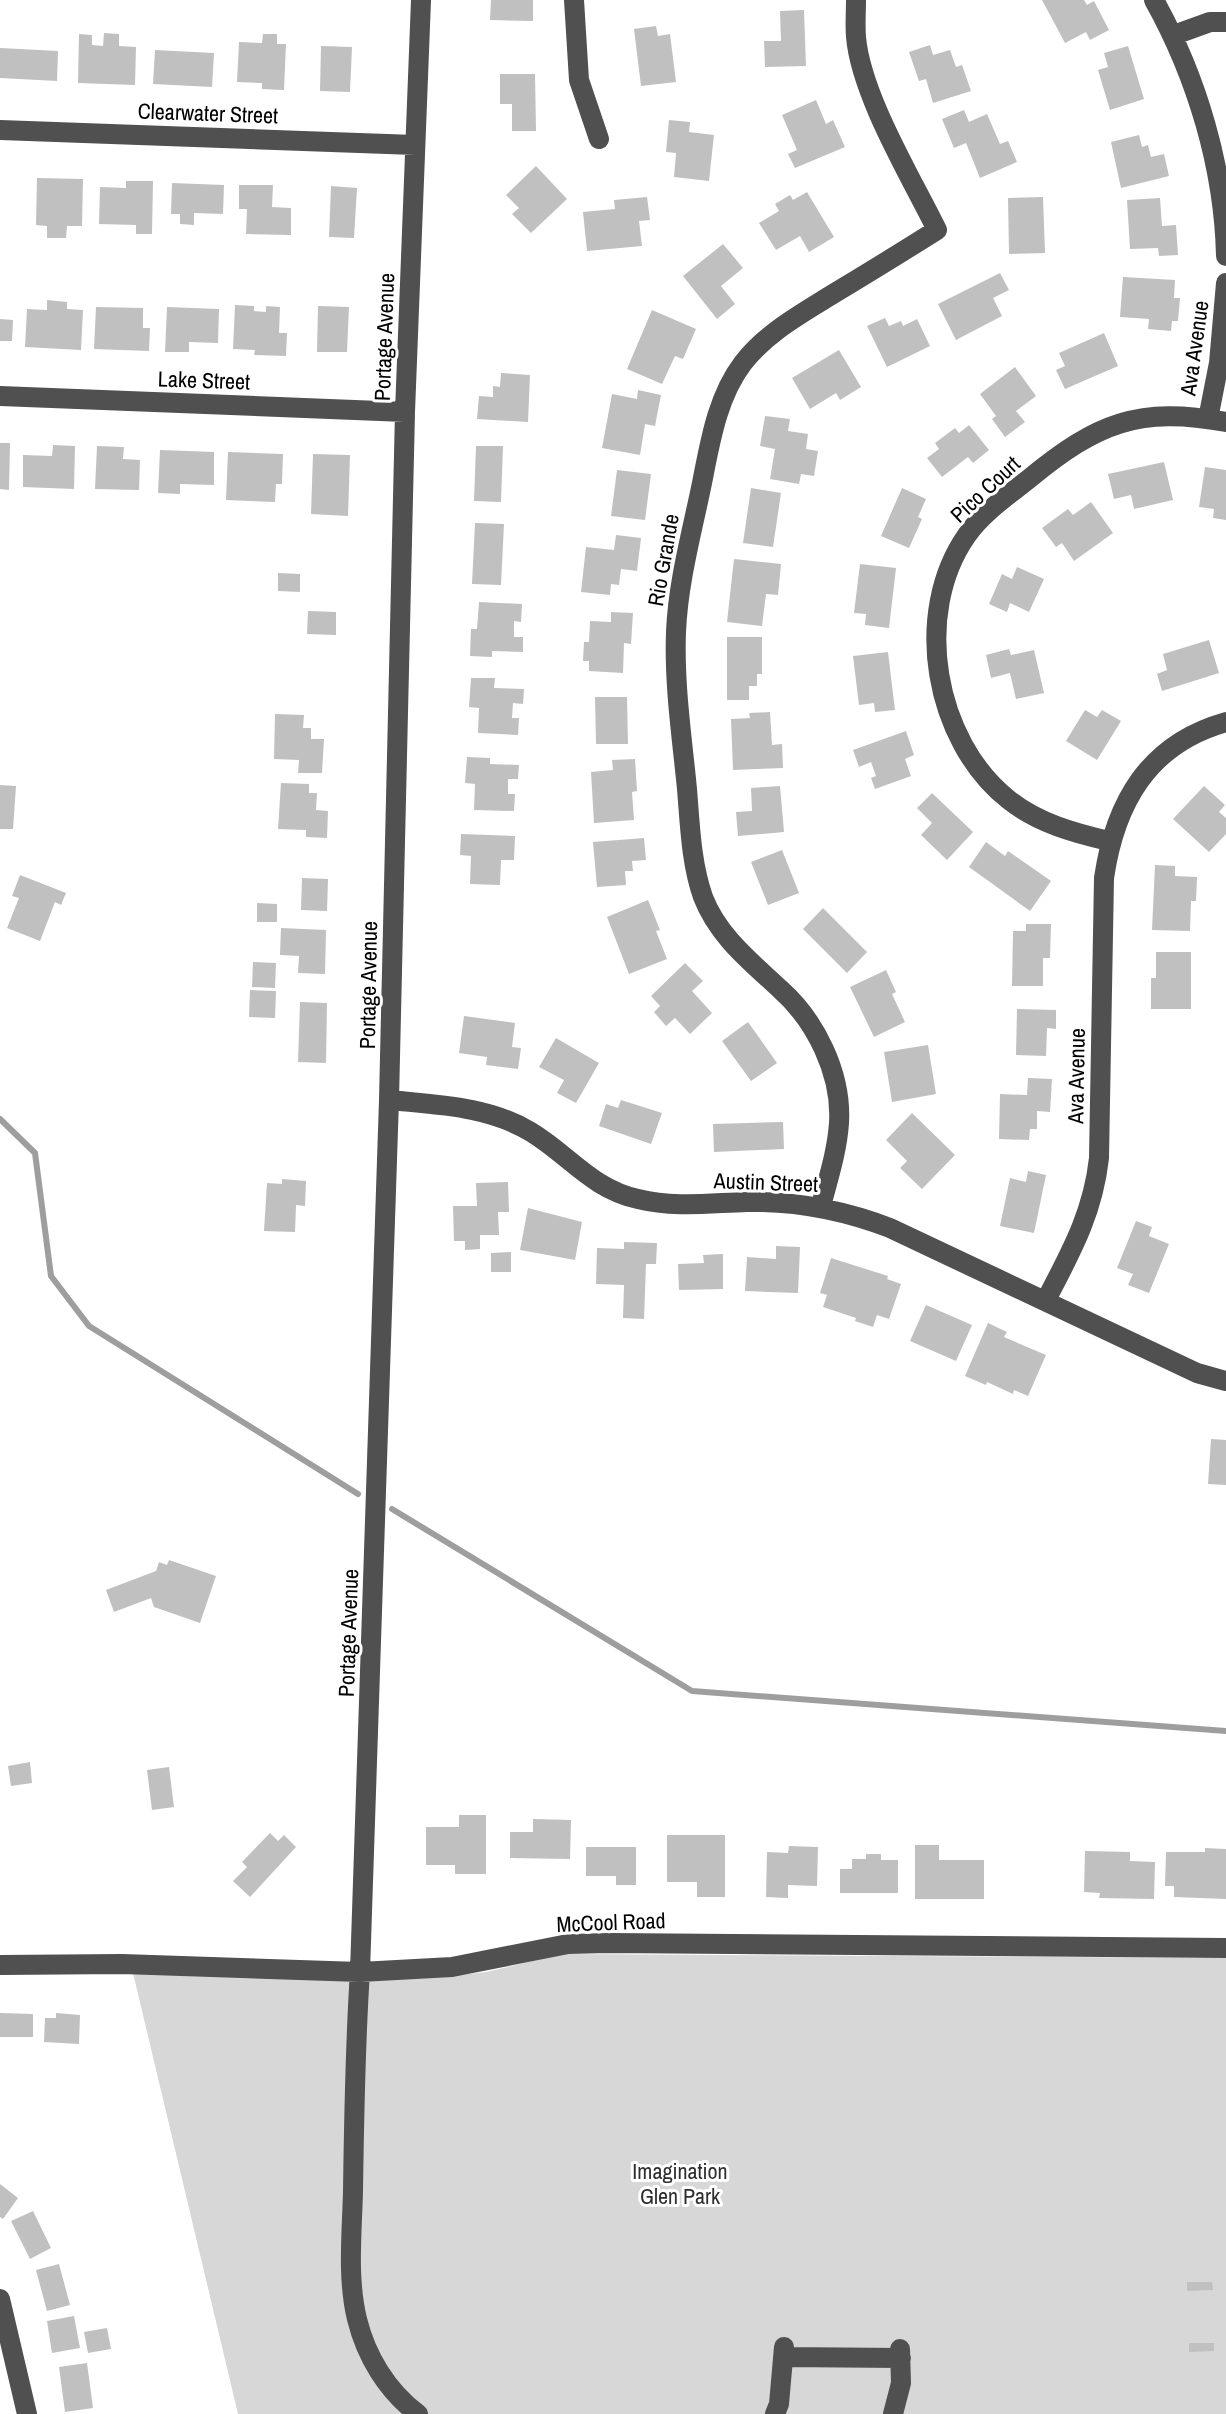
<svg xmlns="http://www.w3.org/2000/svg" width="1226" height="2414" font-family="'Archivo Narrow',sans-serif">
  <rect width="100%" height="100%" fill="#fff"/>
  <path fill="#d7d7d7" d="M563 1954 1226 1958V2414H238L133 1973 460 1975 486 1972Z"/>
  <g fill="none" stroke-linecap="round" stroke-linejoin="round">
    <path stroke="#9e9e9e" stroke-width="6" d="M0 1119 35 1153 51 1276 89 1326 358 1494
      M392 1509 692 1691 1226 1731"/>
  </g>
  <path fill="#c0c0c0" d="M491 0H533V21L490 20Z
    M1042 0H1084L1087 5 1094 1 1109 30 1090 40 1086 32 1065 43Z
    M804 10 806 66 765 67 764 41H781L780 11Z
    M656 26 658 36 670 34 676 82 641 86 634 29Z
    M104 33 119 34V46L136 47 135 85 78 83 79 34 92 35V45L103 46Z
    M263 34H277V44H286L284 90 262 89V83L237 82 239 42 262 43Z
    M930 45 933 55 950 50 956 67 962 65 971 91 933 103 926 79 919 81 909 52Z
    M321 46 352 47 350 92 320 91Z
    M1128 46 1144 99 1110 110 1098 70 1108 67 1104 53Z
    M0 48 58 51 57 81 0 78Z
    M155 50 214 53 212 87 153 84Z
    M500 74H535L536 131H512V104H500Z
    M816 100 826 124 833 120 845 147 795 168 788 154 797 150 782 115Z
    M964 110 969 122 987 114 1000 144 1008 141 1017 162 980 178 966 143 954 148 942 119Z
    M669 120 690 122 689 132 714 135 709 181 674 177 676 153 666 152Z
    M1139 135 1142 147 1148 145 1151 157 1164 154 1169 176 1121 188 1111 142Z
    M536 166 567 199 531 233 512 214 519 208 506 195Z
    M37 178 83 179 82 226H67L66 238H47V226L36 225Z
    M126 181H153L152 234H136V225L99 224 100 187 126 188Z
    M172 183 224 185 223 214 194 213V225L180 224V214H171Z
    M239 185H273L272 207 291 208V235L246 234 247 209H239Z
    M331 186 357 188 354 238 329 237Z
    M807 192 834 237 809 252 800 236 776 250 759 223 779 211 775 204 790 195 793 200Z
    M647 197 650 220 639 221 642 246 587 251 583 212 615 209 614 200Z
    M1043 197 1045 253 1009 254 1008 198Z
    M1160 198 1162 226 1176 225 1178 255 1159 256 1158 248 1130 249 1127 200Z
    M723 244 743 268 721 286 735 304 717 319 683 276Z
    M1000 273 1009 290 993 298 1002 316 956 340 938 304Z
    M1123 277 1175 280 1174 298H1180L1178 321H1172L1171 331 1148 329 1149 319 1120 317Z
    M47 300 67 302V309L83 310 81 350 25 347 27 309 47 310Z
    M235 305 254 306V311L266 312V306L280 307 279 333H287L286 356 254 355 255 350 233 349Z
    M318 306 349 307 347 352H317Z
    M96 307 143 308V328H150L149 351 94 349Z
    M167 307 219 309 218 343 189 342V352H165Z
    M652 310 696 329 683 359 675 356 662 384 627 369Z
    M885 318 889 326 901 321 903 326 917 319 930 346 887 367 867 326Z
    M0 319 13 320 12 341H0Z
    M1104 333 1118 366 1065 389 1056 370 1065 366 1059 353Z
    M839 350 861 387 840 400 836 393 810 409 792 378Z
    M1015 367 1036 396 1016 411 1025 422 1005 437 992 419 996 416 980 394Z
    M501 373 530 375 528 422 477 419 479 396 493 397V386L500 387Z
    M638 390 661 395 655 426 645 424 640 455 602 448 612 394 637 399Z
    M765 416 790 419 788 431 808 434 806 449 818 451 814 476 801 474 799 484 770 479 775 449 760 446Z
    M969 425 989 450 973 463 968 457 942 477 927 458 939 449 935 443 955 428 959 433Z
    M0 443H10L9 490 0 489Z
    M53 445 75 446 74 489 23 487V455L52 456Z
    M97 446 124 447 123 459 140 460 139 490 95 489Z
    M476 446H503L501 502 474 501Z
    M160 450 214 452V485L180 484V494L158 493Z
    M228 452 283 454 282 484H276L275 502 226 500Z
    M313 454 350 455 348 516 311 514Z
    M1164 462 1173 500 1134 509 1131 495 1114 499 1108 474Z
    M1205 467 1226 470V520L1213 518 1214 509 1199 507Z
    M617 470 651 474 645 520 611 516Z
    M751 488 781 493 773 547 743 543Z
    M902 488 926 499 918 517 922 519 909 548 881 536Z
    M1091 502 1113 533 1074 561 1062 543 1056 547 1042 528 1068 509 1073 515Z
    M475 523 504 524 501 585 472 584Z
    M616 535 641 538 637 571 621 569 619 585 611 584 610 595 581 592 586 547 614 550Z
    M734 559 781 564 778 595 766 594 762 626 727 622Z
    M860 564 896 568 889 628 865 625 866 614 854 613Z
    M1017 567 1044 579 1029 612 1010 603 1007 612 989 604 1002 574 1012 579Z
    M278 573 300 574V592L278 591Z
    M479 602 522 604 521 622 514 621V637H523V652L492 651V657L470 656 471 629H477Z
    M308 611 336 612V635L307 634Z
    M611 612 633 613 631 644 624 643 623 673 589 671V661H583L584 642H589L590 621 611 622Z
    M727 637H762V674H757V686H749V700H727Z
    M1209 640 1219 673 1162 691 1157 674 1167 670 1163 654Z
    M1009 649 1011 655 1034 650 1044 693 1016 699 1010 673 991 678 986 655Z
    M888 652 895 710 875 712 874 703 859 705 853 656Z
    M471 678H495L494 688 524 689 523 704 513 703 512 718H519L518 735 478 733 479 708 469 707Z
    M595 697H627L628 744H596Z
    M1085 710 1097 717 1102 710 1121 721 1097 760 1066 741Z
    M770 712 772 745 782 744 783 768 733 770 731 719 750 718 749 713Z
    M275 714 304 715 303 728H311V739H324L322 773H298L299 760 274 759Z
    M906 731 914 755 905 759 911 776 875 789 871 778 876 776 871 762 859 767 853 750Z
    M467 757 490 758V764L519 765 518 779H508V794H515L514 811 474 810 475 784 465 783Z
    M635 759 637 791 632 792 634 820 594 823 591 772 613 770 612 760Z
    M281 783 309 784V793H317L316 810 328 811 327 838 306 837V830L278 829Z
    M0 785 16 786 13 829H0Z
    M780 786 784 832 738 836 736 812 752 811 751 788Z
    M1204 786 1225 805 1219 812 1226 818V834L1209 852 1173 819Z
    M932 793 973 832 947 860 921 835 932 823 917 808Z
    M461 834 515 836 514 860H501L500 885 470 884 471 856 460 855Z
    M644 838 646 860 632 861 633 871H625L626 885 597 887 593 842Z
    M986 842 1005 856 1008 851 1051 881 1030 911 969 867Z
    M782 850 799 893 768 905 751 862Z
    M1155 865 1175 866V876L1197 877 1196 901H1191L1190 931 1152 930Z
    M20 875 66 893 61 905 55 902 40 941 7 928 19 898 12 896Z
    M302 878 328 879 327 911 301 910Z
    M648 900 660 930 656 931 667 959 629 974 607 917Z
    M257 903 277 904V922H257Z
    M823 908 867 952 847 973 803 929Z
    M1026 924H1051L1050 958H1043V986H1012L1013 931H1026Z
    M281 928 326 930 325 974 298 973 299 956 280 955Z
    M1156 952H1191V1009H1151V978H1156Z
    M253 962 276 963 275 988 252 987Z
    M685 963 703 981 692 991 712 1013 690 1034 675 1018 666 1026 654 1012 660 1006 651 996Z
    M886 970 896 992 892 994 905 1022 874 1037 850 987Z
    M250 990 276 991 275 1018 249 1017Z
    M300 1002 327 1003 326 1063 298 1062Z
    M1017 1009 1056 1010V1029L1047 1028 1046 1056 1016 1055Z
    M464 1016 515 1023 512 1047 521 1048 518 1069 486 1065 487 1057 459 1053Z
    M748 1022 777 1063 751 1081 722 1041Z
    M556 1038 599 1063 576 1103 557 1093 564 1080 539 1067Z
    M928 1045 936 1094 892 1102 884 1052Z
    M1028 1078 1052 1079 1050 1112 1037 1111V1129H1030L1029 1140 999 1139 1000 1094 1027 1095Z
    M621 1100 662 1113 651 1144 599 1126 606 1104 618 1108Z
    M912 1113 955 1155 922 1189 900 1168 907 1161 886 1140Z
    M783 1122 784 1149 714 1152 713 1124Z
    M1028 1171 1046 1175 1034 1233 1000 1226 1010 1178 1026 1182Z
    M282 1179 306 1181 305 1206 296 1205 295 1232 264 1231 267 1183 282 1184Z
    M508 1182 509 1212H498L499 1235H480V1249L465 1250V1241H454L453 1206H477L476 1183Z
    M528 1208 582 1222 575 1260 520 1250Z
    M1136 1221 1152 1227 1149 1236 1169 1244 1149 1293 1128 1285 1133 1274 1117 1268Z
    M624 1242 657 1243 656 1264H646L644 1319 623 1318 624 1285 596 1284 597 1248 624 1249Z
    M776 1246 800 1247 798 1293 745 1291 747 1257 776 1259Z
    M511 1252V1272H491V1253Z
    M723 1254V1289L679 1290 678 1264 704 1263 703 1255Z
    M831 1258 888 1276 887 1279 901 1284 889 1319 877 1315 873 1327 855 1321 856 1318 823 1307 827 1295 820 1293Z
    M926 1305 972 1325 956 1361 910 1341Z
    M988 1323 1007 1332 1004 1337 1046 1355 1028 1396 1014 1390 1013 1394 987 1382 986 1385 965 1376Z
    M1211 1439 1226 1440V1485L1208 1484Z
    M169 1560 216 1576 200 1623 154 1607 151 1598 114 1612 106 1590 156 1571 159 1562 167 1565Z
    M30 1762 32 1783 11 1786 8 1766Z
    M169 1767 174 1807 152 1810 147 1770Z
    M459 1815H486V1874H455V1865H426V1827H459Z
    M533 1819 571 1820 570 1859 510 1858V1832H533Z
    M270 1833 278 1841 284 1835 296 1847 250 1897 233 1881 247 1867 242 1862Z
    M667 1835H725V1897H697V1882H667Z
    M915 1845H939V1860H984V1899H915Z
    M789 1846 818 1847 817 1886 788 1885V1898L766 1897 767 1852 788 1853Z
    M586 1847H636V1885H616V1876H586Z
    M1205 1848 1226 1849V1899L1174 1897V1886H1165L1166 1852H1205Z
    M1085 1851 1130 1852V1861L1155 1862 1154 1899 1099 1898 1100 1893 1084 1892Z
    M866 1854H881V1860H898V1893H840V1869H852V1859H866Z
    M0 2013 33 2014V2037H0Z
    M56 2013 80 2015 79 2044 44 2042 45 2018H56Z
    M0 2184 18 2198 3 2219 0 2217Z
    M33 2211 51 2248 30 2259 11 2221Z
    M59 2264 70 2305 47 2311 36 2270Z
    M1187 2282H1212L1213 2290 1187 2291Z
    M74 2316 80 2348 52 2353 47 2321Z
    M107 2328 111 2349 88 2353 84 2332Z
    M1189 2343H1214V2351L1189 2352Z
    M87 2363 93 2408 65 2412 59 2367Z"/>
  <g fill="none" stroke-linecap="round" stroke-linejoin="round">
    <path stroke="#505050" stroke-width="20" d="M574 0 579 80 599 139
      M1154 0C1197 77 1224 168 1226 256
      M1174 35 1210 22H1226
      M0 130 415 145
      M0 396 405 412
      M1208 419 1219 363 1226 283
      M1109 841C1074 833 1038 823 1009 800 934 741 912 613 967 535 983 512 1009 495 1030 478 1097 423 1139 406 1226 422
      M389 1100C438 1105 488 1106 531 1132 569 1155 592 1189 638 1199 675 1208 710 1203 747 1202 798 1201 843 1210 890 1228L1197 1373 1226 1381
      M821 1206C828 1179 837 1152 839 1123 842 1074 816 1021 780 989 750 961 718 936 703 897 691 863 690 825 687 789 682 737 674 685 676 632 678 582 692 532 702 483 710 443 717 397 743 363 766 333 801 314 833 294 868 273 902 252 937 230 911 177 861 95 856 37 855 25 856 12 856 0
      M1046 1300C1071 1252 1093 1213 1099 1158L1104 878C1115 803 1148 744 1226 722
      M0 1965 122 1964 360 1972 452 1967 568 1944 609 1943 1226 1948
      M0 2299 27 2414
      M783 2357 901 2358
      M418 2414C387 2391 366 2356 357 2319 347 2278 352 2233 353 2191 354 2118 355 2045 360 1972L389 1100 405 412 421 0
      M775 2414 779 2404 784 2347
      M893 2414 901 2383 900 2349"/>
  </g>
  <g text-anchor="middle" dominant-baseline="central" stroke-width="6" stroke-linejoin="round" paint-order="stroke">
    <g font-size="22" fill="#000" stroke="#fff">
      <text transform="translate(208 113) rotate(2)">Clearwater Street</text>
      <text transform="translate(384 337) rotate(-88)">Portage Avenue</text>
      <text transform="translate(1194 348) rotate(-82)">Ava Avenue</text>
      <text transform="translate(204 380) rotate(2)">Lake Street</text>
      <text transform="translate(985 489) rotate(-43)">Pico Court</text>
      <text transform="translate(663 560) rotate(-80)">Rio Grande</text>
      <text transform="translate(368 985) rotate(-89)">Portage Avenue</text>
      <text transform="translate(1076 1076) rotate(-89)">Ava Avenue</text>
      <text transform="translate(766 1182) rotate(2)">Austin Street</text>
      <text transform="translate(348 1633) rotate(-88)">Portage Avenue</text>
      <text transform="translate(611 1922) rotate(-2)">McCool Road</text>
    </g>
    <g font-size="22" fill="#2e2e2e" stroke="#fff">
      <text x="680" y="2171">Imagination<tspan x="680" dy="25">Glen Park</tspan></text>
    </g>
  </g>
</svg>
